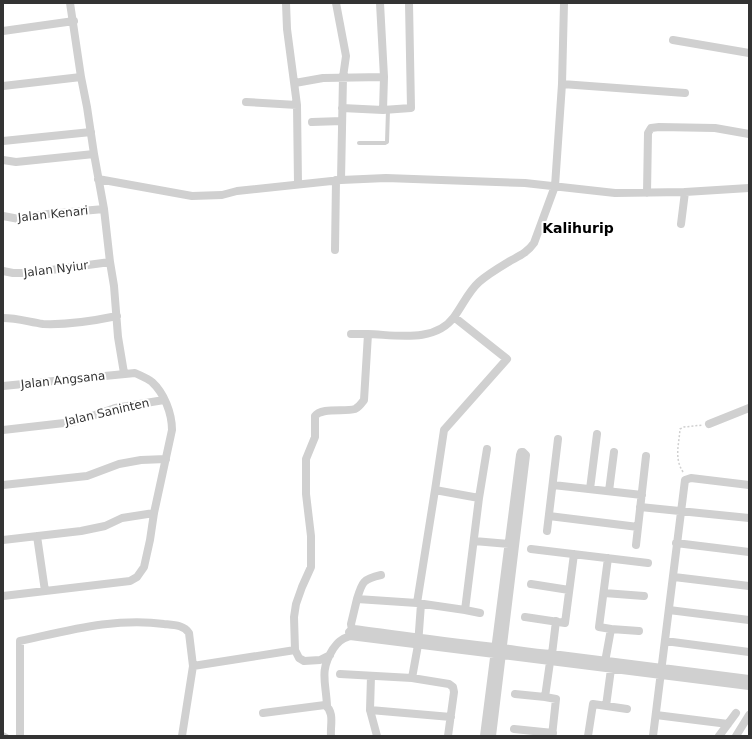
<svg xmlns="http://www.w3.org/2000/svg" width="752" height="739" font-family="'DejaVu Sans',sans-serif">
  <rect width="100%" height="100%" fill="#fff"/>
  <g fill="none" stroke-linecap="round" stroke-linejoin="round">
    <path stroke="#d0d0d0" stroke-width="1.5" stroke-dasharray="2 2" stroke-linecap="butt" d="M683 472C674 458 679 445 680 429L684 427 703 425"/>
    <path stroke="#d0d0d0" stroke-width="4" d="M359 143H385L387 142 388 110
      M3 734 7 736"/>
    <path stroke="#d0d0d0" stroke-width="8" d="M70 3 81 77 87 107 94 154 104 209 110 262 114 286 118 337 124 373
      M286 3 287 29 297 105 298 184
      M336 3 346 56 343 77 341 180
      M380 3 384 77 383 110
      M3 31 74 21
      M673 40 749 53
      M295 83 323 78 384 77
      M562 84 685 93
      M3 86 81 77
      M246 102 297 105
      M342 108 383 110 411 108 409 3
      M312 122 342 121
      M3 141 91 132
      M3 160 16 162 94 154
      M98 179 192 196 222 195 237 191 341 180 386 178 525 183 615 193 685 192 749 188
      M647 193 648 133 651 128 659 127 715 128 749 134
      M3 216 19 219 48 214 104 209
      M681 224 685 192
      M335 250 336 180
      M3 271 13 273H29L110 262
      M3 318C17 318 29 322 43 324 67 325 93 321 117 316
      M351 334H368
      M3 386 135 373C141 376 147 378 152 382 164 393 172 413 172 430L154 513 150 540 144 567 137 577 130 581 3 596
      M709 424 749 408
      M3 430 73 422 89 417 115 408 164 400
      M3 485 87 476 119 464 141 460 166 459
      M553 485 642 495
      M590 489 597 434
      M435 490 444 430 507 359 454 317
      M609 491 614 452
      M640 507 749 518
      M549 516 638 527
      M547 531 558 439
      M37 536 45 591
      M3 540 81 531 105 526 122 518 154 513
      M474 541 509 544
      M676 543 749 552
      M636 545 646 456
      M531 549 648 563
      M381 575C363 579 362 582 357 599L417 603 465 610 479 498 487 449
      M674 577 749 586
      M531 584 569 590
      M604 593 644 596
      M417 603 435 490 479 498
      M465 610 480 613
      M669 610 749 620
      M525 617 565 623 574 554
      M611 629 639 631
      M352 630 351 624 357 599
      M665 641 749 652
      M552 654 556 621
      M330 655 320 660 304 661 299 658 295 650 294 617 296 604 302 587 311 567V536L306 494V459L315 437V416C321 407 345 412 355 409 359 407 361 404 364 400L368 334C397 335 435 343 454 317 463 305 468 292 479 282 488 274 500 267 510 261 519 256 527 253 534 243L555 186 562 84 564 3
      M550 662 545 697 556 699 552 736
      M605 662 611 629 599 627 608 558
      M193 666 295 650
      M340 674 412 678 449 684 453 687 454 692 448 736
      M371 676 370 710 377 736
      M412 678 418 645 421 604
      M749 679 552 654C532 653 513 649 494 647 447 642 401 635 354 629L351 630 349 632 350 636 749 686
      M515 694 545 697
      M327 706C326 682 319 671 333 649 338 642 341 639 350 636
      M606 706 611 669
      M370 710 451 717
      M263 713 325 705C335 712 330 726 331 736
      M656 715 728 724
      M514 729 553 733
      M20 736V641C67 631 116 617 164 624 174 625 184 625 189 633L193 666 182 736
      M484 736 520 455 521 452H523L526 455 492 736
      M588 736 593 704 627 709
      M653 736 685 480 691 478 749 485
      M719 736 736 713
      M736 736 749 715"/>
  </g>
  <g text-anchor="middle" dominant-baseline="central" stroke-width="4" stroke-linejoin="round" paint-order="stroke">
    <g font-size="12" fill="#333" stroke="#fff">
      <text transform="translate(53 214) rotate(-6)">Jalan Kenari</text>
      <text transform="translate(56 269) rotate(-7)">Jalan Nyiur</text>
      <text transform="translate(63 380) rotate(-6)">Jalan Angsana</text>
      <text transform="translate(107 412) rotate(-13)">Jalan Saninten</text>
    </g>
    <g font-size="14" font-weight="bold" fill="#000" stroke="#fff">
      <text x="578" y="228">Kalihurip</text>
    </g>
  </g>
  <rect width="752" height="739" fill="none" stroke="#333333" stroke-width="8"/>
</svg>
